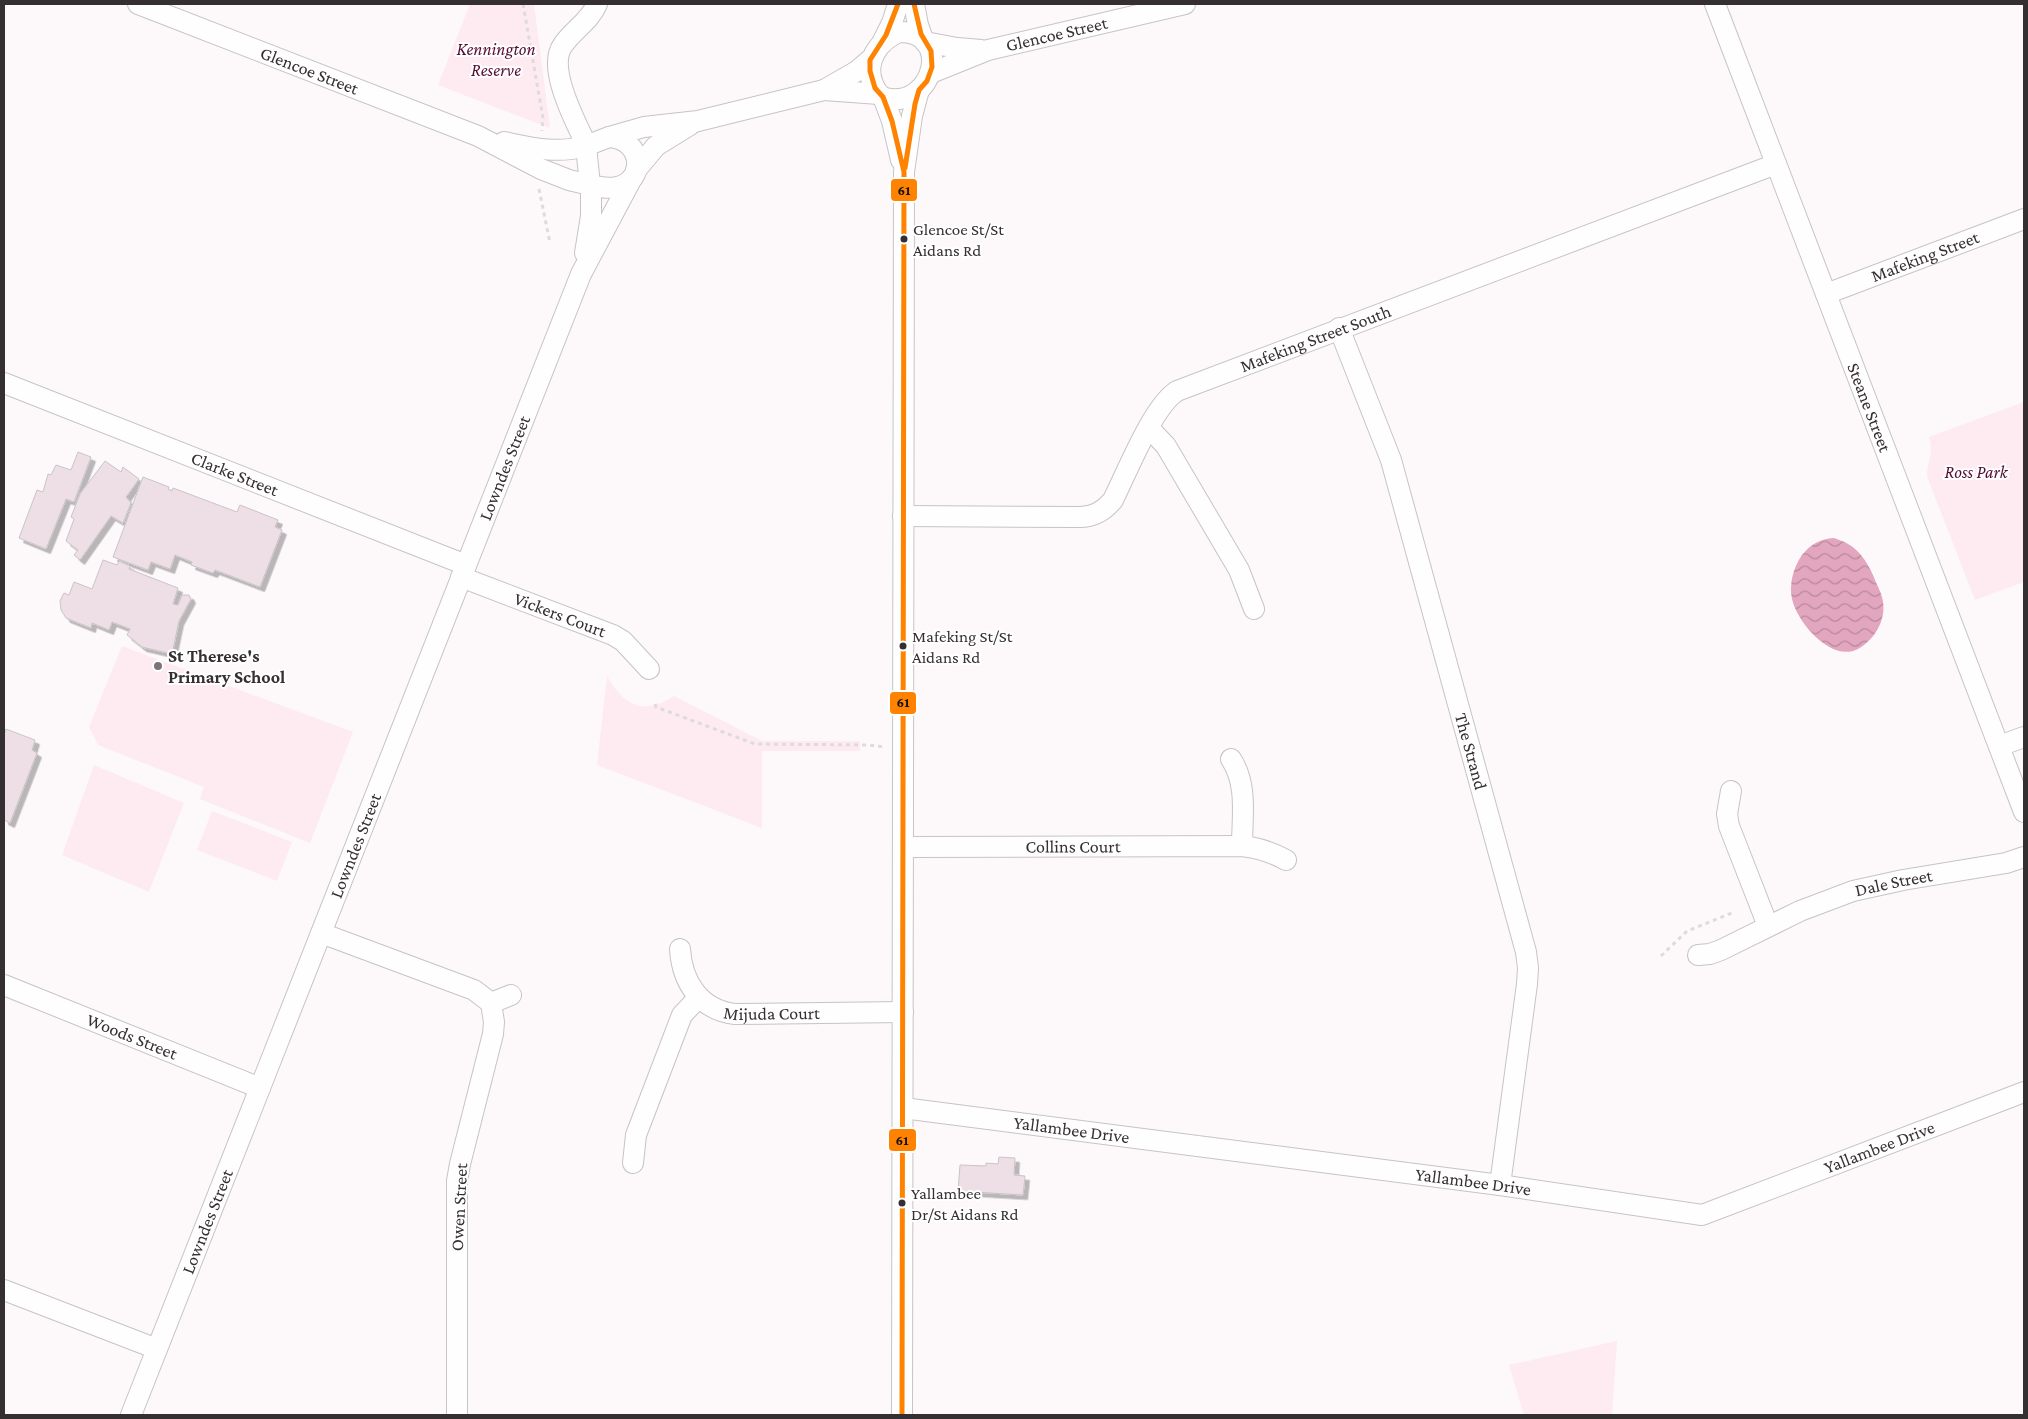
<svg xmlns="http://www.w3.org/2000/svg" width="2028" height="1419" font-family="'Crimson Pro',serif">
  <defs>
    <pattern id="water-waves" width="16" height="10" patternUnits="userSpaceOnUse" patternTransform="scale(1.25)"><rect width="16" height="10" fill="#e2a6be"/><path d="M0 5q4-4 8 0t8 0" fill="none" stroke="#b8889b"/></pattern>
    <filter id="shadow"><feDropShadow dx="4.5" dy="4.5" stdDeviation="0" flood-color="#0004"/></filter>
  </defs>
  <rect width="100%" height="100%" fill="#fdf8fa"/>
  <path fill="#feebf2" d="M470 4H534L550 128 438 85Z
    M2024 402V582L1975 600 1928 479C1924 465 1935 456 1929 437Z
    M122 646 353 732 310 843 200 799 204 787 98 745 89 727Z
    M607 676C623 705 643 716 674 696L762 741H860V751H762V828L597 765Z
    M94 765 184 803 149 892 62 855Z
    M212 811 292 842 277 881 197 850Z
    M1617 1341 1612 1415H1524L1509 1365Z"/>
  <path fill="url(#water-waves)" d="M1834 538C1838 540 1844 541 1848 544 1861 551 1870 567 1875 580 1878 587 1882 594 1883 602 1886 621 1874 640 1858 649 1831 663 1797 622 1792 599 1789 584 1793 568 1802 555 1811 544 1820 539 1834 538Z"/>
  <path fill="#eedee5" stroke="#c9c4c6" filter="url(#shadow)" d="M78 452 91 457 74 502 66 499 46 549 19 538 37 490 43 492 48 474 51 475 56 465 71 470Z
    M105 461 121 472 123 467 139 479 126 497 131 503 123 523 111 516 80 560 74 555 78 550 66 541 74 519 71 517 80 494Z
    M143 477 169 487 168 489 172 491 173 488 237 512 240 505 278 520 275 527 282 530 260 587 215 570 213 573 191 565 192 562 175 555 170 569 151 562 148 570 113 557Z
    M103 560 117 565 119 561 130 566 129 569 178 588 173 604 178 605 182 595H189L191 599 179 621 172 654 142 647 127 635 130 629 112 622 109 630 92 623 91 628 66 618 61 610 60 601 64 593 69 595 74 582 92 589Z
    M6 729 35 740 32 750 37 753 10 823 4 820V734Z
    M999 1157 1015 1158 1014 1175 1025 1176 1023 1195 958 1191 960 1165 986 1166V1163L998 1164Z"/>
  <g fill="none" stroke-linecap="round" stroke-linejoin="round">
    <defs>
      <g id="minor">
        <path id="s1" d="M138 4 478 136 541 169 569 180 590 185"/>
        <path d="M914 4 918 25 923 39"/>
        <path id="s2" d="M1715 4 2024 812"/>
        <path d="M899 32C954 31 934 110 885 98 878 96 876 90 873 84 864 62 878 41 899 32Z"/>
        <path d="M925 42 957 48 981 50"/>
        <path d="M882 43 892 23 898 4"/>
        <path id="s3" d="M931 73 988 50 1185 4"/>
        <path d="M824 90 857 71 870 60"/>
        <path d="M883 97 892 121 901 160"/>
        <path d="M609 137 644 127 698 121 824 90 879 94"/>
        <path d="M609 137C643 139 647 181 617 187 608 189 598 187 590 185L586 146Z"/>
        <path d="M504 142C533 148 557 154 586 146"/>
        <path d="M587 146C576 123 546 67 563 45 573 30 590 21 597 4"/>
        <path d="M636 170 656 146 690 125"/>
        <path d="M585 253 591 216V185"/>
        <path id="s4" d="M1826 294 2024 219"/>
        <path id="s5" d="M1339 328 1391 460 1526 952 1528 968 1527 984 1500 1185"/>
        <path id="s6" d="M4 383 466 565"/>
        <path d="M1149 428 1166 446 1239 570 1254 609"/>
        <path id="s7" d="M903 516 1080 517C1094 517 1104 511 1113 500 1127 472 1153 406 1177 391L1776 164"/>
        <path id="s8" d="M461 577 613 635 623 641 649 669"/>
        <path d="M1999 746 2024 737"/>
        <path d="M1231 759C1248 785 1242 817 1242 846"/>
        <path d="M1731 791 1727 814 1729 826 1768 926"/>
        <path id="s9" d="M903 847 1242 846C1259 848 1272 852 1286 860"/>
        <path d="M321 933 474 990 491 1003 494 1022 493 1034 460 1164 457 1181V1415"/>
        <path id="s10" d="M680 949C682 982 700 1010 735 1014L903 1012"/>
        <path id="s11" d="M1698 955 1710 954 1721 950 1800 911 1853 891 1903 880 2006 863 2024 857"/>
        <path id="s12" d="M4 985 260 1088"/>
        <path d="M491 1003 511 995"/>
        <path id="s13" d="M903 1108 1500 1185 1702 1215 2024 1092"/>
        <path d="M633 1163 636 1135 682 1015 698 998"/>
        <path d="M4 1290 157 1349"/>
        <path id="s14" d="M131 1415 581 274 632 178"/>
        <path d="M902 1415 904 172 912 116 919 90"/>
      </g>
    </defs>
    <use href="#minor" stroke="#c8c3c5" stroke-width="22"/>
    <path stroke="#dddbdb" stroke-width="3" stroke-dasharray="4 4" stroke-linecap="butt" d="M523 4 543 118 542 131
      M539 189 550 243
      M655 704 656 707 755 744 869 745 885 747
      M1661 956 1687 931 1732 913"/>
    <use href="#minor" stroke="#fffefe" stroke-width="20"/>
    <defs>
      <path id="bus-1" d="M898 4 886 35 870 60V71L875 88 883 97 892 121 904 172 902 1415
        M905 168 915 104 919 90 927 81 932 67 931 51 921 34 914 4"/>
    </defs>
    <use href="#bus-1" stroke="#fff" stroke-width="9"/>
    <use href="#bus-1" stroke="#ff8200" stroke-width="5"/>
  </g>
  <g fill="#352f31" stroke="#fff" stroke-width="2">
    <circle cx="904" cy="239" r="4.5"/>
    <circle cx="903" cy="646" r="4.5"/>
    <circle cx="902" cy="1203" r="4.5"/>
  </g>
  <circle fill="#7b7577" stroke="#fff" stroke-width="2" cx="158" cy="666" r="5"/>
  <g text-anchor="middle" dominant-baseline="central" stroke-width="4" stroke-linejoin="round" paint-order="stroke">
    <g font-size="17" fill="#352f31" stroke="#fff" text-anchor="start">
      <text x="913" y="229">Glencoe St/St<tspan x="913" dy="21">Aidans Rd</tspan></text>
      <text x="912" y="636">Mafeking St/St<tspan x="912" dy="21">Aidans Rd</tspan></text>
      <text x="911" y="1193">Yallambee<tspan x="911" dy="21">Dr/St Aidans Rd</tspan></text>
    </g>
    <g font-size="18" fill="#352f31" stroke="#fff">
      <text stroke="none"><textPath href="#s3" startOffset="132">Glencoe Street</textPath></text>
      <text stroke="none"><textPath href="#s1" startOffset="184">Glencoe Street</textPath></text>
      <text stroke="none"><textPath href="#s4" startOffset="106">Mafeking Street</textPath></text>
      <text stroke="none"><textPath href="#s7" startOffset="491">Mafeking Street South</textPath></text>
      <text stroke="none"><textPath href="#s2" startOffset="432">Steane Street</textPath></text>
      <text stroke="none"><textPath href="#s14" startOffset="1018">Lowndes Street</textPath></text>
      <text stroke="none"><textPath href="#s6" startOffset="248">Clarke Street</textPath></text>
      <text stroke="none"><textPath href="#s8" startOffset="106">Vickers Court</textPath></text>
      <text stroke="none"><textPath href="#s5" startOffset="444">The Strand</textPath></text>
      <text stroke="none"><textPath href="#s14" startOffset="612">Lowndes Street</textPath></text>
      <text stroke="none"><textPath href="#s9" startOffset="170">Collins Court</textPath></text>
      <text stroke="none"><textPath href="#s11" startOffset="210">Dale Street</textPath></text>
      <text stroke="none"><textPath href="#s10" startOffset="130">Mijuda Court</textPath></text>
      <text stroke="none"><textPath href="#s12" startOffset="138">Woods Street</textPath></text>
      <text stroke="none"><textPath href="#s13" startOffset="170">Yallambee Drive</textPath></text>
      <text stroke="none"><textPath href="#s13" startOffset="996">Yallambee Drive</textPath></text>
      <text stroke="none"><textPath href="#s13" startOffset="575">Yallambee Drive</textPath></text>
      <text transform="translate(459 1207) rotate(-87)">Owen Street</text>
      <text stroke="none"><textPath href="#s14" startOffset="208">Lowndes Street</textPath></text>
    </g>
    <g font-size="18" font-style="italic" fill="#560c34" stroke="#fff">
      <text x="496" y="49">Kennington<tspan x="496" dy="21">Reserve</tspan></text>
      <text x="1976" y="472">Ross Park</text>
    </g>
    <g font-size="18" font-weight="bold" fill="#352f31" stroke="#fff" text-anchor="start">
      <text x="168" y="656">St Therese's<tspan x="168" dy="21">Primary School</tspan></text>
    </g>
  </g>
  <g stroke="#fff" stroke-width="2">
    <rect x="890" y="178" width="28" height="24" rx="5" fill="#ff8200"/>
    <rect x="889" y="691" width="28" height="24" rx="5" fill="#ff8200"/>
    <rect x="888" y="1128" width="29" height="24" rx="5" fill="#ff8200"/>
  </g>
  <g font-size="14" text-anchor="middle" font-weight="bold" fill="#111">
    <text x="904" y="195">61</text>
    <text x="903" y="707">61</text>
    <text x="902" y="1145">61</text>
  </g>
  <rect width="2028" height="1419" fill="none" stroke="#352f31" stroke-width="10"/>
</svg>
